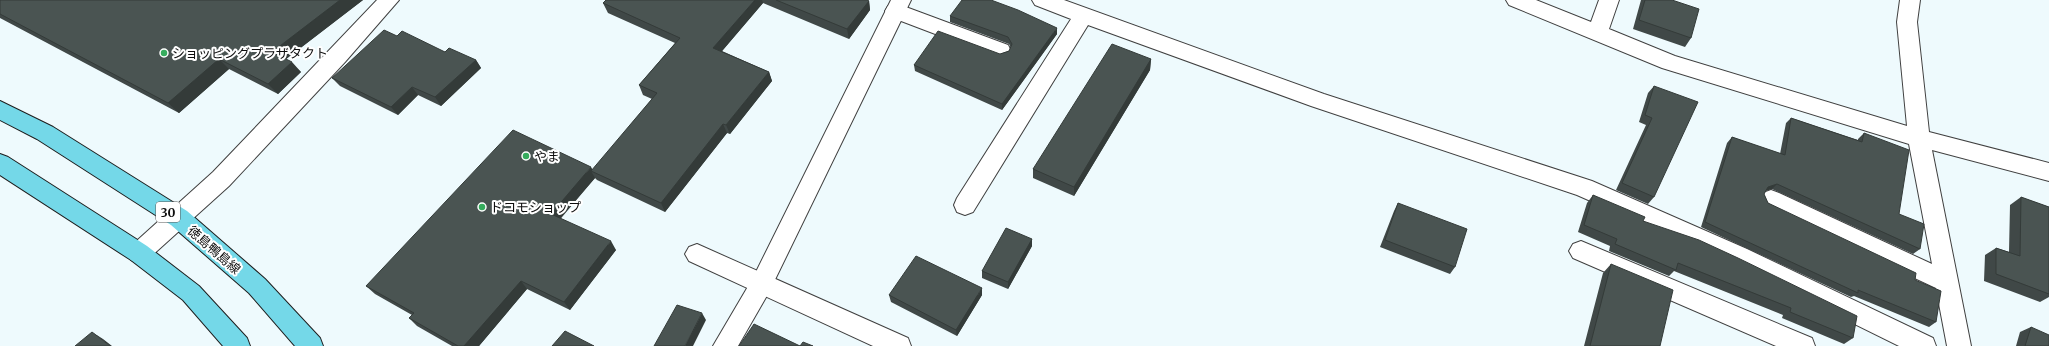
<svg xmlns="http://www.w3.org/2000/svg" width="2049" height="346" font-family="Merriweather,'Noto Sans JP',serif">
  <rect width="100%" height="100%" fill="#eefafd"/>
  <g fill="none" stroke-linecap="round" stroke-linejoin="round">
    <defs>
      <path id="minor" d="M377 0H399L345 62 229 186 147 260 139 263 131 260 127 253 131 246 213 172Z
        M1032 0H1064L1324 94 1592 181 1747 249 1933 338 1936 346H1899L1731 263 1577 195 1311 106 1088 25 973 212 965 215 957 212 954 205 957 198 1071 19 1035 5Z
        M1506 0H1536L1591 22 1599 0H1619L1609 29 1675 56 1907 126 1897 22 1900 0H1920L1917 22 1929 132 2049 163V181L1932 150 1971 346H1947L1936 288 1763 207 1760 200 1763 193 1771 190 1779 193 1932 264 1909 144 1662 68 1509 5Z
        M895 3 1008 45 1011 51 1008 57 1001 59 888 16 885 11 888 6Z
        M1581 241 1812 338 1815 346H1776L1573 258 1569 251 1573 244Z
        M697 244 908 338 911 346H873L689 261 685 254 689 247Z"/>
      <path id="tertiary" d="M891 0H911L769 292 738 346H713L753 278Z"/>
      <path id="primary" d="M0 101 53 127 187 211 265 279 320 338 323 346H295L249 293 171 225 37 139 0 120Z
        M0 154 8 157 147 246 199 286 247 338 250 346H223L183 300 131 260 0 175Z"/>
    </defs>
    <use href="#minor" stroke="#404040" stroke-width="2"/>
    <use href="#tertiary" stroke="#404040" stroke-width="2"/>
    <use href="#primary" stroke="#1e1e1e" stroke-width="2"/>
    <use href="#minor" fill="#fff" fill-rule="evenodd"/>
    <use href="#tertiary" fill="#fff" fill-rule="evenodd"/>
    <use href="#primary" fill="#74d8e8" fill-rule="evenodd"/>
  </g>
  <path fill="#404847" d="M0 0H363L286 59 301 72 278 94 229 69 179 113 0 18Z
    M606 0H867L869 1 870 10 849 39 763 3 722 51 769 72 772 81 730 134 727 133 665 212 597 180 595 178 560 218 616 250 570 310 527 289 479 346H452L417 326 409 318 412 315 375 294 366 286 593 170 652 99 643 95 639 85 675 43 608 13 603 3Z
    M1641 0H1672L1691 38 1685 47 1633 29Z
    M950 16 1057 34 1002 110 915 71 914 65 1000 54 1009 51 1011 48 1009 44 950 22Z
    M397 36 445 52 476 60 481 68 441 106 418 95 398 115 340 86 332 78Z
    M1151 59 1150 70 1074 196 1033 178V169Z
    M1654 86V197L1648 204 1616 190 1646 125 1639 122 1648 93Z
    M1791 118 1858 140V139L1864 133 1899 214 1920 249 1913 254 1772 189 1766 190 1764 194 1768 203 1915 280 1936 322 1929 327 1854 296 1851 297 1701 227 1727 143 1732 137 1780 154 1786 123Z
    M1593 195 1643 221 1853 338 1844 344 1782 318 1783 315 1674 271 1669 276 1609 251 1610 246 1578 232 1587 203Z
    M2021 197 2049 207V297L2040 302 1984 281 1985 255 1996 248 2009 252 2010 205Z
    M1398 203 1455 267 1450 274 1380 247 1394 211Z
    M1032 239V246L1008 289 982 278V271Z
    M1611 264 1660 346H1584L1603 273Z
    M889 295H982L957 336 891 302Z
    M2031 327 2049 346H2016L2020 332Z"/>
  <path fill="#343b39" d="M340 0H363L281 63 272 52Z
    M755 0H762L763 3 717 57 713 48Z
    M869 1 870 10 849 39 847 29Z
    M1057 28V34L1002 110V104Z
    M219 59 229 69 179 113 168 103Z
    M1151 59 1150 70 1074 196V187Z
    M476 60 481 68 441 106 435 97Z
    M292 62 301 72 278 94 268 84Z
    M769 72 772 81 730 134 726 125Z
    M412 87 418 95 398 115 391 107Z
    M723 124 727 133 665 212 661 203Z
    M591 167 594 172 591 171 595 178 557 223 551 214Z
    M1777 184 1772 189 1762 192 1768 187Z
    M1032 239V246L1008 289V282Z
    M611 241 616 250 570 310 564 302Z
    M521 281 527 289 479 346H464Z
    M982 288V295L957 336 956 330Z
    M702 313 706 320 693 346H685Z
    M92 332 103 339 112 346H110Z"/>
  <path fill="#4a5452" stroke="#343b39" d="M0 0H340L272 52 292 62 268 84 219 59 168 103 0 14Z
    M606 0H755L713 48 769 72 726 125 723 124 661 203 591 171 657 93 639 85 680 38 603 3Z
    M776 0H867L869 1 847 29Z
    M962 0H991L1018 10 1057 28 1002 104 914 65 938 31 1000 54 1009 51 1012 44 1008 37 950 16Z
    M1645 0H1672L1699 9 1691 38 1639 20Z
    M384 30 397 36 402 31 445 52 449 48 476 60 435 97 412 87 391 107 332 78Z
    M1112 44 1151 59 1074 187 1033 169Z
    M1654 86 1698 102 1654 197 1622 183 1652 118 1645 115Z
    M1791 118 1862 142 1864 133 1909 150 1899 214 1924 224 1920 249 1777 184 1768 187 1764 194 1768 203 1916 273 1915 280 1941 291 1936 322 1858 290V293L1705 222 1732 137 1785 155Z
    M513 130 591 167 551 214 611 241 564 302 521 281 464 346H458L409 318 414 313 366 286Z
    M1593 195 1645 217 1643 221 1699 240 1738 258 1857 316 1853 338 1790 312 1791 308 1678 263 1676 270 1615 244 1617 239 1584 225Z
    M2021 197 2049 207V294L1996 274V248L2020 256Z
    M1398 203 1467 229 1455 267 1385 240Z
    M1006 228 1032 239 1008 282 982 271Z
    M916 256 982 288 956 330 889 295Z
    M1611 264 1673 290 1660 346H1590Z
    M677 305 702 313 685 346H654Z
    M754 324 800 346 803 342 813 346H739Z
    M2031 327 2049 335V346H2025Z
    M565 331 594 346H552Z
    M92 332 110 346H75Z"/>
  <g fill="#36ac5d" stroke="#fff" stroke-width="1.5">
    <circle cx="164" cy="53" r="4"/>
    <circle cx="526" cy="156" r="4"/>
    <circle cx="482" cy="207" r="4"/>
  </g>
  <g text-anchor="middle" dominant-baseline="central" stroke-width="4" stroke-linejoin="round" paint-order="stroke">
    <rect fill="#fff" stroke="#565656" stroke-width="1" x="156" y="202" width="24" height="20" rx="3"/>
    <g font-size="12" font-weight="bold" fill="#0d0d0d">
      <text x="168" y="212">30</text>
    </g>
    <g font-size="13" fill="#0d0d0d" stroke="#fff" text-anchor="start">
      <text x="172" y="53">ショッピングプラザタクト</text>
      <text x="534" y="156">やま</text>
      <text x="490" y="207">ドコモショップ</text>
    </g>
    <g font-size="13" fill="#0d0d0d" stroke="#fff">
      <text transform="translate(214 250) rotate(41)">徳島鴨島線</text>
    </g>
  </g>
</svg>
